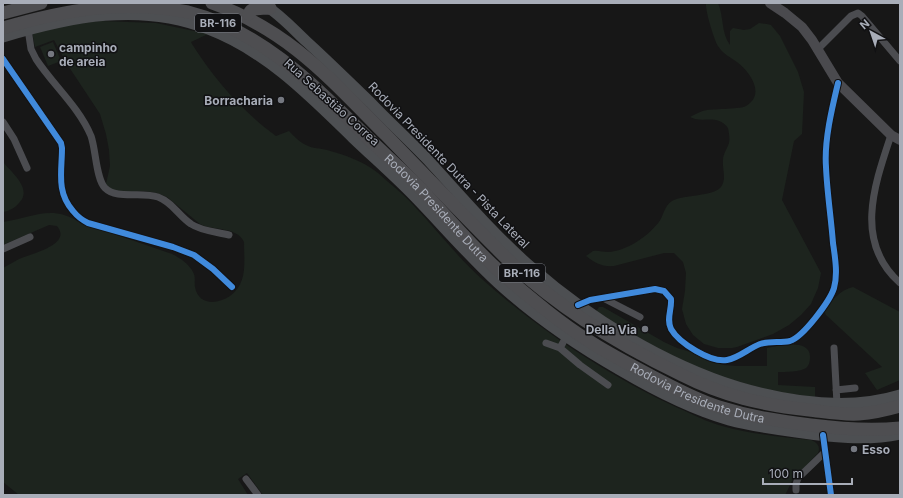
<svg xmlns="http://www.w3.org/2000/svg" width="903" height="498" font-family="Inter,sans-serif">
  <rect width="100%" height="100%" fill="#171717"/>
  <path fill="#1d241e" d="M706 3H718C724 17 721 33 730 45V31L733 28 744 30 750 29 759 23 767 24 771 25 780 36 798 72 804 92 802 134 794 141 782 200 821 273 818 288 814 297 811 304 801 315 789 325 773 334 737 347 732 348H718L704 344 693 335 686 324 682 309 685 291 686 273 683 262 674 253H664L614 266C602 267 595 263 586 256L593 251C598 250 602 252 608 252 627 251 647 237 659 222 664 215 664 206 672 201 685 194 712 197 721 187 727 178 722 170 723 160 723 154 727 149 729 143 730 139 729 133 728 128 717 113 703 124 690 117 696 114 701 111 707 110 715 109 742 109 746 106 766 94 750 72 737 62 730 57 723 54 718 46 714 40 705 10 706 3Z
    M101 21 156 23 208 34 191 42 192 44C214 79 243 112 276 136L289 131C294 136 299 142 306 145 313 149 320 148 327 150 345 155 363 161 378 173 390 184 404 194 415 207 438 231 458 258 483 280 539 330 610 377 678 408 692 414 707 422 722 426 751 434 781 437 811 440 817 442 821 447 818 453L792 481 785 495H263L247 473 238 479 248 495H19L3 482V268C8 265 14 262 19 259 30 254 73 245 57 226L49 225 3 245V222C32 218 51 204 79 222L172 254C180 258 189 264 193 272 196 277 194 282 195 287 198 305 217 305 230 296 248 283 244 262 244 242 237 226 213 231 200 224L167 197 157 193 144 191 119 193 112 191 106 184 110 166 109 150 106 134 100 114 67 64 54 40 35 47 32 32 50 27Z
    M53 42 61 61 48 66 40 47Z
    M3 162C12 173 33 189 19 203 15 208 9 211 3 212Z
    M853 287 900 312V380L877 390 865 373 882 367 826 315 824 311C831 301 840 290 853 287Z
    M599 307H603L664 342 677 348 691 352 708 361 724 365 736 366H767V348C778 346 810 338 810 357 810 361 809 366 806 368 801 372 784 372 778 372V385L815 387V397L777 392 698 371 595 313Z"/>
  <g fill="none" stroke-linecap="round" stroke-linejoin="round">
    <path stroke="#4b4c50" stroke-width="7" d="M28 29 31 49 36 59C53 85 79 107 91 136 96 150 96 179 105 188 117 200 141 191 158 197 172 202 179 216 191 224 201 231 217 232 229 235
      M817 50 851 16 858 13 862 16 900 61
      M3 59 61 143 62 148C62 171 56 192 73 211 77 216 82 220 88 223L173 247 194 255 213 269 232 287
      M3 122 14 139 27 168
      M891 135C874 186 854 242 900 283
      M3 249 30 237
      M603 298 640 317
      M578 305 590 300 655 289 664 291 671 299C672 309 666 319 671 329 679 343 711 363 727 360 739 358 749 348 760 344 770 341 780 343 790 341 803 337 830 301 834 288 838 274 835 257 833 243 831 217 827 192 826 167 824 141 832 108 838 83
      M566 337 560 348 580 365 608 385
      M546 343 560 348
      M834 348 837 404
      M836 390 855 388
      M823 435 831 495
      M246 479 258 495
      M796 490V484L798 478 825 452"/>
    <path stroke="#4a4a4e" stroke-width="10" d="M770 3 785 13 802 27 812 40 838 83 891 135 900 140"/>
    <path stroke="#4d4f52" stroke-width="11" d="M263 4C280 14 293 29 307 42 329 62 349 82 370 102 389 122 409 140 428 160 462 197 494 235 532 268 589 318 664 364 738 387 789 402 848 411 900 395
      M3 37C70 17 140 2 208 29 266 51 309 95 353 138 374 158 397 178 417 199 444 227 469 256 497 282 535 317 576 345 620 370 654 390 691 409 729 420 751 426 773 429 796 432 830 437 866 441 900 434"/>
    <g stroke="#4e4e51" stroke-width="13">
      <path d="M212 3C290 31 330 79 386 135 423 173 459 211 497 249 550 303 614 342 682 375 723 396 763 405 809 410 826 412 842 415 859 414 873 413 886 410 900 406"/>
      <path d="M3 13 41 3"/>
      <path d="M249 14C252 6 263 9 270 8"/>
      <path id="s1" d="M3 28C68 9 121 0 188 12 260 30 315 86 366 136 383 153 402 169 419 187 448 217 474 250 506 277 533 300 559 322 589 341 609 354 631 365 653 377 674 388 696 400 719 407 751 417 779 421 811 425 842 429 870 431 900 428"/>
    </g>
    <defs>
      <path id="cycleway" d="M3 59 61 143 62 148C62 171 56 192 73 211 77 216 82 220 88 223L173 247 194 255 213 269 232 287
        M578 305 590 300 655 289 664 291 671 299C672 309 666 319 671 329 679 343 711 363 727 360 739 358 749 348 760 344 770 341 780 343 790 341 803 337 830 301 834 288 838 274 835 257 833 243 831 217 827 192 826 167 824 141 832 108 838 83
        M823 435 831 495"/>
    </defs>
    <use href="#cycleway" stroke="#111113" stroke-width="8"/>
    <use href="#cycleway" stroke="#408adc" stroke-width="6"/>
  </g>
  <g fill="#757880" stroke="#111113" stroke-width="1.5">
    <circle cx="51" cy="54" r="4"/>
    <circle cx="281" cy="100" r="4"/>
    <circle cx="645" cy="329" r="4"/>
    <circle cx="854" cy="449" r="4"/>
  </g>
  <g text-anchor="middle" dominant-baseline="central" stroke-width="3" stroke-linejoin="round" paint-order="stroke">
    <g fill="#111113" stroke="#7b7e86" stroke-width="1">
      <rect x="195" y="14" width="46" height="18" rx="3"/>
      <rect x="499" y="264" width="46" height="18" rx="3"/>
    </g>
    <g font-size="11" font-weight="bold" fill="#a8adb8">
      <text x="218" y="23">BR-116</text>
      <text x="522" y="273">BR-116</text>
    </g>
    <g font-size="12" font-weight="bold" fill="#a8adb8" stroke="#111113" text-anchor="start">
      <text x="59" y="47">campinho<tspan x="59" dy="14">de areia</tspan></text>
      <text x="273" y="100" text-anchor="end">Borracharia</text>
      <text x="637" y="329" text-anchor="end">Della Via</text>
      <text x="862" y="449">Esso</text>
    </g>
    <g font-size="12" fill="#a8adb8" stroke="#111113">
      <text transform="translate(332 102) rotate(42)">Rua Sebastião Correa</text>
      <text transform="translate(449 165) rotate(46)">Rodovia Presidente Dutra - Pista Lateral</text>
      <text stroke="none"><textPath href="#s1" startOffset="508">Rodovia Presidente Dutra</textPath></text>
      <text stroke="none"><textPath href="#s1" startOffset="832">Rodovia Presidente Dutra</textPath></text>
    </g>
  </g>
  <rect width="903" height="498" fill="none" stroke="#a8adb8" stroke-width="8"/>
  <g transform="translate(871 32) rotate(320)" stroke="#111113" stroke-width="3" paint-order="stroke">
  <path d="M0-3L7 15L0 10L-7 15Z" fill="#a8adb8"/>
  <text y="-6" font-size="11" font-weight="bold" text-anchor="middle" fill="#a8adb8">N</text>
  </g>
  <path d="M763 478v6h89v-6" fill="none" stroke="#a8adb8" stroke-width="2"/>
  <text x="769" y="478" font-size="12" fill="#a8adb8" stroke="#111113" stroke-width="3" paint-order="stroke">100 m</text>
</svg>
